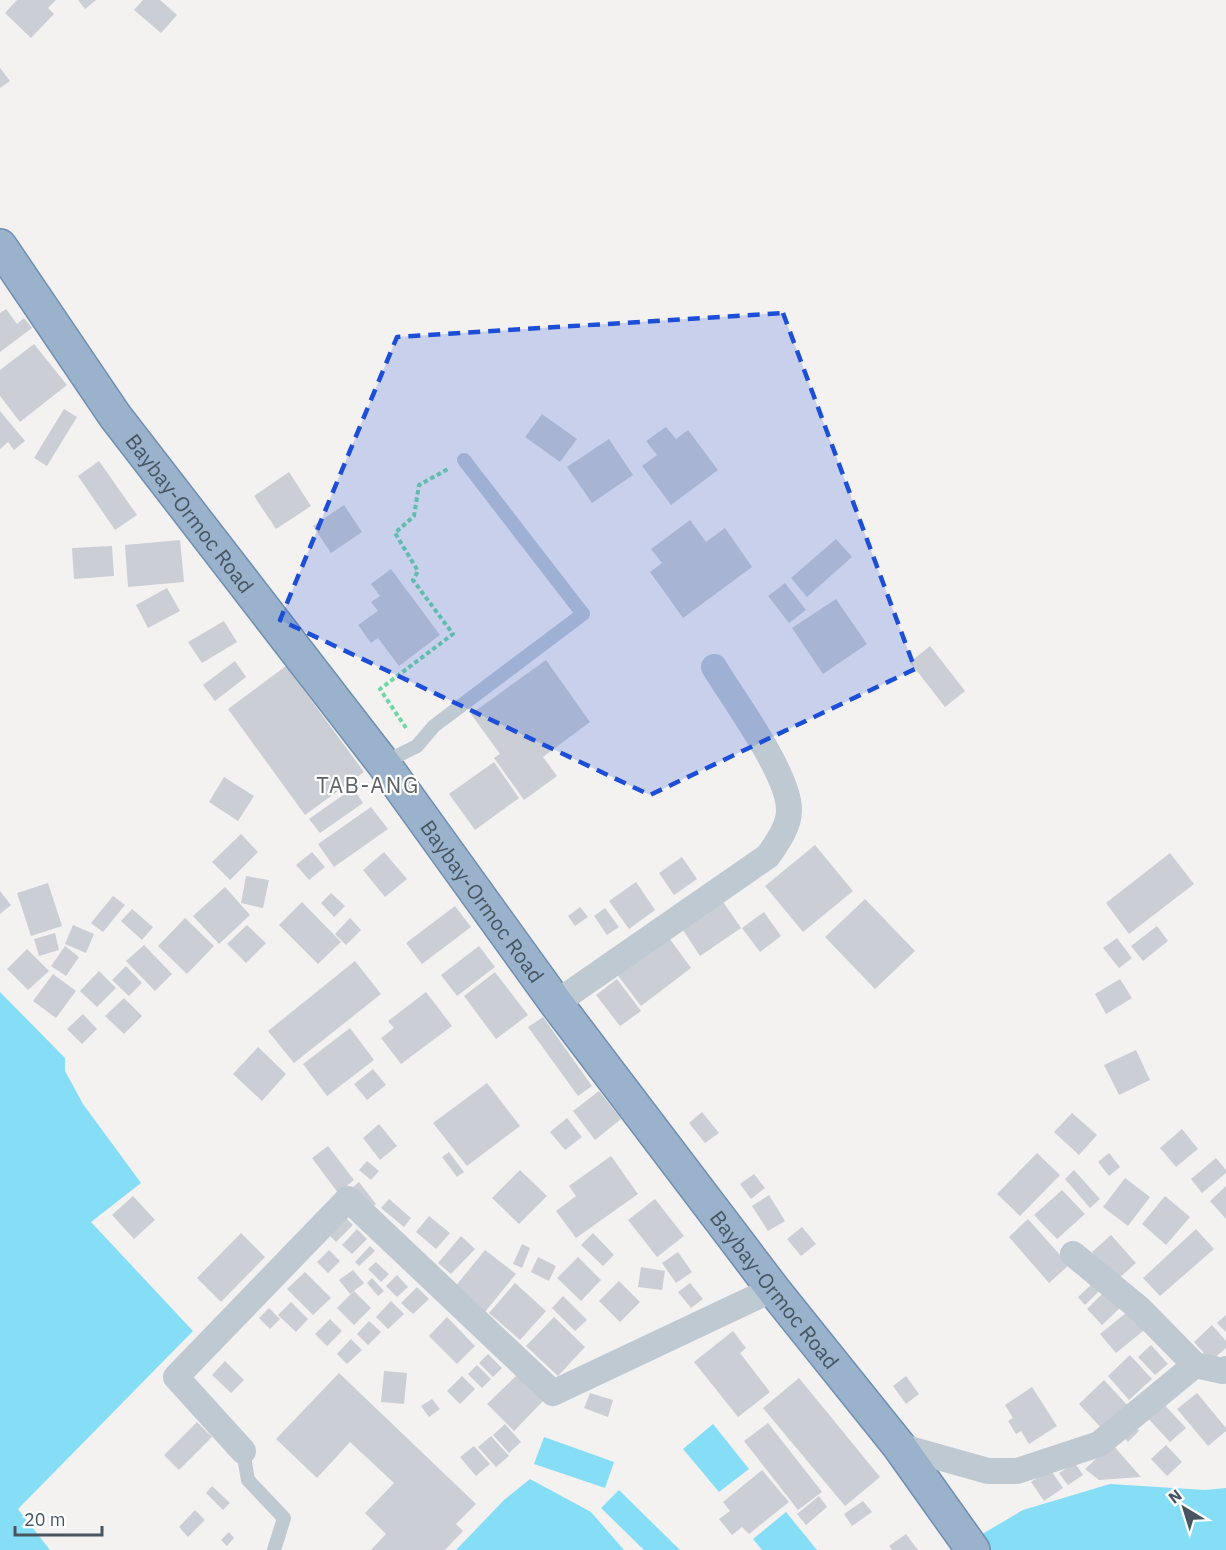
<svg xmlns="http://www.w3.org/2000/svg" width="1226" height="1550" font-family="'IBM Plex Sans',sans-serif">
  <rect width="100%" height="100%" fill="#f4f1f1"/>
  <path fill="#85def6" d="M0 992 65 1058V1071L83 1104 141 1183 91 1222 193 1331 18 1509 50 1550H0Z
    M713 1424 749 1469 719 1492 683 1449Z
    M544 1437 614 1462 605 1488 534 1464Z
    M530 1479 591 1512 624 1550H456L504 1500Z
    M1110 1484 1205 1490 1226 1488V1550H955L1023 1510Z
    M619 1490 680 1550H644L601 1508Z
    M786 1512 817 1550H762L753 1539Z"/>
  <path fill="#cbced4" d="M17 0H56L48 8 54 14 31 38 5 13Z
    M78 0H96L85 9Z
    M143 0H160L177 15 161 33 134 10Z
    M0 68 10 81 0 88Z
    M6 309 17 324 24 318 32 328 0 352V313Z
    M34 344 67 385 20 422 0 396V370Z
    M64 409 77 417 47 466 34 458Z
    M0 411 25 441 14 450 8 442 0 449Z
    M542 414 577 439 560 462 525 437Z
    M666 427 676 439 688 430 718 470 671 505 642 466 657 455 646 441Z
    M609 439 633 475 592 503 567 467Z
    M99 461 137 515 115 530 78 476Z
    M289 472 311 506 276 529 254 496Z
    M344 505 362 532 331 553 313 526Z
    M690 520 706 542 725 528 752 567 683 618 650 572 662 563 651 549Z
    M836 539 852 557 807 597 791 578Z
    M180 540 184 582 128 587 125 545Z
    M112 546 114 576 74 579 72 548Z
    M391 569 440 635 399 666 378 638 371 643 358 625 378 611 371 602 380 596 371 584Z
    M785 583 806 610 789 623 768 596Z
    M167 588 180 611 148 628 136 605Z
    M836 599 867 644 823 674 792 628Z
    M224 621 237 642 202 663 188 642Z
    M930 646 965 691 945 707 910 662Z
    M546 660 590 722 543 757 557 776 524 800 494 758 500 754 471 714Z
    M235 661 246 677 215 701 203 685Z
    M286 666 364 772 305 815 228 709Z
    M494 762 519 798 475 830 449 794Z
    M224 777 254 796 238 821 209 802Z
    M353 788 363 803 320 833 309 819Z
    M371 807 388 829 334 867 318 844Z
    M241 834 258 852 230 880 212 862Z
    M815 845 853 891 803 932 765 886Z
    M312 852 325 867 309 880 296 865Z
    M384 852 407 879 385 897 363 870Z
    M1170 853 1194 884 1129 934 1106 903Z
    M682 857 697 879 674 895 659 873Z
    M246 876 269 880 263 908 241 903Z
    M636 882 655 910 629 929 609 901Z
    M48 883 62 926 31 936 17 893Z
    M225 887 250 915 219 944 193 916Z
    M0 891 11 905 0 914Z
    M331 893 345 906 334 917 321 903Z
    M113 896 125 905 103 932 91 923Z
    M719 896 741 928 700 956 679 924Z
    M865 899 915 951 875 989 825 937Z
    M302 902 341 942 318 964 279 925Z
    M455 906 471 927 422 964 406 943Z
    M580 907 588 917 575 926 568 916Z
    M605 908 619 927 607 935 594 916Z
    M132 909 153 927 142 940 121 921Z
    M764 912 781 936 760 952 742 928Z
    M185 918 214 946 187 974 158 946Z
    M350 918 361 930 346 945 335 934Z
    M73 925 94 934 86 953 65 944Z
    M247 925 266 943 246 963 227 944Z
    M1157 926 1168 941 1143 961 1131 946Z
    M55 933 59 950 39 956 34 939Z
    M667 935 691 968 641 1006 616 973Z
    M1117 938 1132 958 1119 968 1103 948Z
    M144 945 172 974 155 991 126 961Z
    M65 946 79 957 66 976 51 966Z
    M479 946 495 967 457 996 441 975Z
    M27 949 49 971 28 990 7 969Z
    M355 961 381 994 294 1063 268 1031Z
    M126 966 142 983 129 996 112 980Z
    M99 971 116 988 97 1007 80 991Z
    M495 972 528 1015 496 1039 464 996Z
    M53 974 76 991 56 1018 33 1001Z
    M617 979 641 1011 620 1026 596 995Z
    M1120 979 1132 998 1106 1014 1095 994Z
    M426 992 452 1026 401 1064 381 1038 394 1028 388 1021Z
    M124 998 142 1016 124 1034 105 1016Z
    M83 1014 97 1029 82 1044 67 1029Z
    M543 1017 592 1086 578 1096 528 1027Z
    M350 1028 374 1060 327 1096 303 1064Z
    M258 1047 286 1074 262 1101 233 1074Z
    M1136 1050 1150 1080 1119 1095 1104 1065Z
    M373 1069 386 1085 367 1100 354 1084Z
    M487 1083 520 1126 467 1166 433 1123Z
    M599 1091 621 1119 595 1140 573 1111Z
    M702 1112 719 1133 705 1143 689 1123Z
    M1072 1113 1097 1135 1079 1155 1054 1132Z
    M567 1118 582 1137 565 1150 550 1132Z
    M379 1124 397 1146 380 1160 363 1138Z
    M1182 1129 1198 1149 1176 1167 1160 1148Z
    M328 1146 354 1180 338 1193 312 1158Z
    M449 1152 464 1172 457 1177 442 1157Z
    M1037 1153 1060 1175 1020 1216 997 1194Z
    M1109 1153 1120 1167 1109 1176 1098 1162Z
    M611 1156 638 1194 576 1238 556 1211 576 1196 569 1186Z
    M1216 1158 1226 1170V1173L1202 1193 1191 1179Z
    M367 1161 379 1171 371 1180 359 1170Z
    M520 1170 547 1196 519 1224 492 1198Z
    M1074 1170 1100 1199 1090 1208 1065 1179Z
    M754 1174 765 1188 751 1199 740 1184Z
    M1125 1178 1150 1197 1128 1226 1103 1207Z
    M359 1182 376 1204 369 1209 353 1187Z
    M1226 1186V1219L1210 1201Z
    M1062 1190 1085 1214 1057 1239 1034 1215Z
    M769 1195 785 1221 768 1231 752 1206Z
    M133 1196 155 1220 134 1239 112 1215Z
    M1165 1196 1190 1217 1166 1245 1142 1224Z
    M389 1199 411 1218 404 1227 381 1208Z
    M655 1199 684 1236 657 1257 628 1220Z
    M342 1214 353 1225 336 1242 325 1231Z
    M429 1216 450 1233 436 1249 416 1232Z
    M1028 1219 1069 1265 1049 1283 1009 1237Z
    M802 1227 816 1244 801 1256 787 1239Z
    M357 1229 367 1239 352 1254 342 1245Z
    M1196 1229 1214 1249 1160 1296 1143 1278Z
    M241 1233 265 1257 221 1302 197 1278Z
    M593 1233 614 1255 603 1266 581 1245Z
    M1111 1235 1136 1263 1117 1280 1092 1252Z
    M461 1236 475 1249 451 1274 438 1263Z
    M522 1244 530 1248 522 1268 513 1264Z
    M370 1246 375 1251 359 1266 355 1262Z
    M329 1250 340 1261 328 1273 317 1262Z
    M485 1250 516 1274 485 1312 454 1288Z
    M678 1252 692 1272 676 1283 662 1263Z
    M538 1257 556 1266 549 1281 531 1272Z
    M578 1257 601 1280 581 1301 557 1278Z
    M376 1262 389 1274 381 1282 368 1269Z
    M641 1267 665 1271 662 1290 638 1287Z
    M353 1270 364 1283 350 1294 339 1280Z
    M305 1272 331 1298 313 1315 287 1289Z
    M397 1275 408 1287 397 1297 386 1286Z
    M372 1278 384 1291 378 1296 367 1283Z
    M619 1281 640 1302 620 1322 599 1301Z
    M515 1283 546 1311 520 1340 489 1313Z
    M690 1283 703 1299 691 1308 678 1292Z
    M1093 1283 1100 1290 1085 1305 1078 1297Z
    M417 1287 429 1299 413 1314 401 1303Z
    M1106 1290 1121 1307 1102 1325 1087 1309Z
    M354 1291 371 1308 354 1325 337 1308Z
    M563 1296 587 1320 575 1331 552 1308Z
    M391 1301 404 1314 388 1329 376 1317Z
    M291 1302 308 1319 296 1332 278 1315Z
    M269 1308 280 1319 270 1329 259 1318Z
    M1132 1308 1148 1327 1116 1353 1100 1334Z
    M1226 1315V1332L1217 1323Z
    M447 1317 475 1346 457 1364 429 1336Z
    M554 1317 585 1347 558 1376 526 1346Z
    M330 1319 342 1331 327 1346 315 1334Z
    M369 1321 381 1332 368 1345 357 1334Z
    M1212 1325 1226 1341V1348L1211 1361 1194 1342Z
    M733 1331 746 1348 740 1353 770 1392 738 1417 694 1362Z
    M351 1339 362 1350 347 1364 337 1354Z
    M1151 1345 1168 1364 1155 1375 1138 1357Z
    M488 1354 502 1368 493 1377 479 1363Z
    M1130 1355 1152 1379 1129 1400 1108 1376Z
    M225 1361 244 1380 231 1393 212 1375Z
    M477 1365 491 1379 482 1388 468 1374Z
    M384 1371 407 1373 404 1404 381 1402Z
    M339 1373 476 1504 456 1524 463 1531 445 1550H371L386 1534 365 1513 394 1483 350 1442 317 1478 276 1439Z
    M518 1374 544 1400 514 1431 487 1404Z
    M462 1376 475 1389 460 1404 447 1391Z
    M906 1376 919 1394 906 1404 893 1386Z
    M799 1378 880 1477 845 1506 763 1408Z
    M1104 1380 1129 1407 1104 1431 1079 1404Z
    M1032 1387 1057 1426 1029 1444 1021 1431 1016 1434 1008 1421 1013 1418 1005 1405Z
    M590 1393 613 1400 608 1417 584 1408Z
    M1197 1393 1226 1428V1431L1208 1446 1177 1409Z
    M1158 1398 1186 1428 1170 1442 1143 1413Z
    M432 1399 440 1409 429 1417 421 1406Z
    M197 1422 212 1437 179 1470 164 1455Z
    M768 1423 822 1492 798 1510 744 1441Z
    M505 1424 521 1442 509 1453 493 1435Z
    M1134 1425 1139 1431 1128 1442 1122 1435Z
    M491 1436 509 1456 496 1467 478 1447Z
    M1112 1444 1141 1477 1099 1480 1085 1469Z
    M1166 1445 1182 1462 1167 1476 1151 1459Z
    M474 1446 490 1464 476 1476 460 1457Z
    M1075 1463 1083 1475 1068 1485 1059 1473Z
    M1050 1469 1063 1488 1044 1501 1031 1482Z
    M762 1470 789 1502 749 1534 742 1527 732 1535 719 1519 730 1511 723 1502Z
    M212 1486 230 1503 223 1510 206 1493Z
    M819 1496 827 1507 806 1525 797 1514Z
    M863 1501 872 1512 852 1526 844 1514Z
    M195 1510 205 1520 188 1537 179 1527Z
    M229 1532 234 1538 227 1546 221 1540Z
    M906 1534 918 1550H892L889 1546Z"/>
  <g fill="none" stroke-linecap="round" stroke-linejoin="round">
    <defs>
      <g id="trunk">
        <path id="s1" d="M0 246 115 416 383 763 556 1003 773 1289 899 1446 973 1550"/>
      </g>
    </defs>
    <use href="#trunk" stroke="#6f8eb1" stroke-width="36"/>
    <path stroke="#70d7a5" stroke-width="4" stroke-dasharray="4.5 3" stroke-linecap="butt" d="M406 728 380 689 453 634 413 580 418 571 395 533 414 516 419 485 448 469"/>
    <path stroke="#bec9d2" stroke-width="14" d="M383 763 417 746 434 726 583 614 464 460
      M243 1451 248 1480 284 1518 274 1550"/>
    <path stroke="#bec9d2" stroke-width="26" d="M556 1003 768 856C777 843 789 827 789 810 789 774 734 700 714 667
      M1195 1365 1223 1371 1226 1369
      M899 1446 988 1471H1017L1099 1444 1195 1365 1140 1309 1073 1254
      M243 1451 176 1377 348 1199 553 1393 773 1289"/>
    <use href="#trunk" stroke="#9ab2cc" stroke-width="33"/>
  </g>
  <path fill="#1d4ed8" fill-opacity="0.2" stroke="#1d4ed8" stroke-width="4.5" stroke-dasharray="12 8" stroke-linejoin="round" d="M783 313 915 669 650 795 280 620 397 337Z"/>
  <g text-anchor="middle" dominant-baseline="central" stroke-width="4.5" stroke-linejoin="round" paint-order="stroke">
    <g font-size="21" fill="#475561" stroke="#fff">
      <text stroke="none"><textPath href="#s1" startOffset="328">Baybay-Ormoc Road</textPath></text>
      <text stroke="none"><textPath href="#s1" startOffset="814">Baybay-Ormoc Road</textPath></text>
      <text stroke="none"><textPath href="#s1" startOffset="1300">Baybay-Ormoc Road</textPath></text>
    </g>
    <g font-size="22" letter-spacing="1.5" fill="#5d6267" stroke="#fff">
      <text x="368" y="784">TAB-ANG</text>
    </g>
  </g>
  <g transform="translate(1184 1508) rotate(322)" stroke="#ffffff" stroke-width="4.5" paint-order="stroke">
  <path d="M0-4.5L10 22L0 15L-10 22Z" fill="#475561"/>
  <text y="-9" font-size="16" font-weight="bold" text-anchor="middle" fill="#475561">N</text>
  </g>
  <path d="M15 1526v9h87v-9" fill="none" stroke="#475561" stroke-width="3"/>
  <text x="24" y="1526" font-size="18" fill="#475561" stroke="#ffffff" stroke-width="4.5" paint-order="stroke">20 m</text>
</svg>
